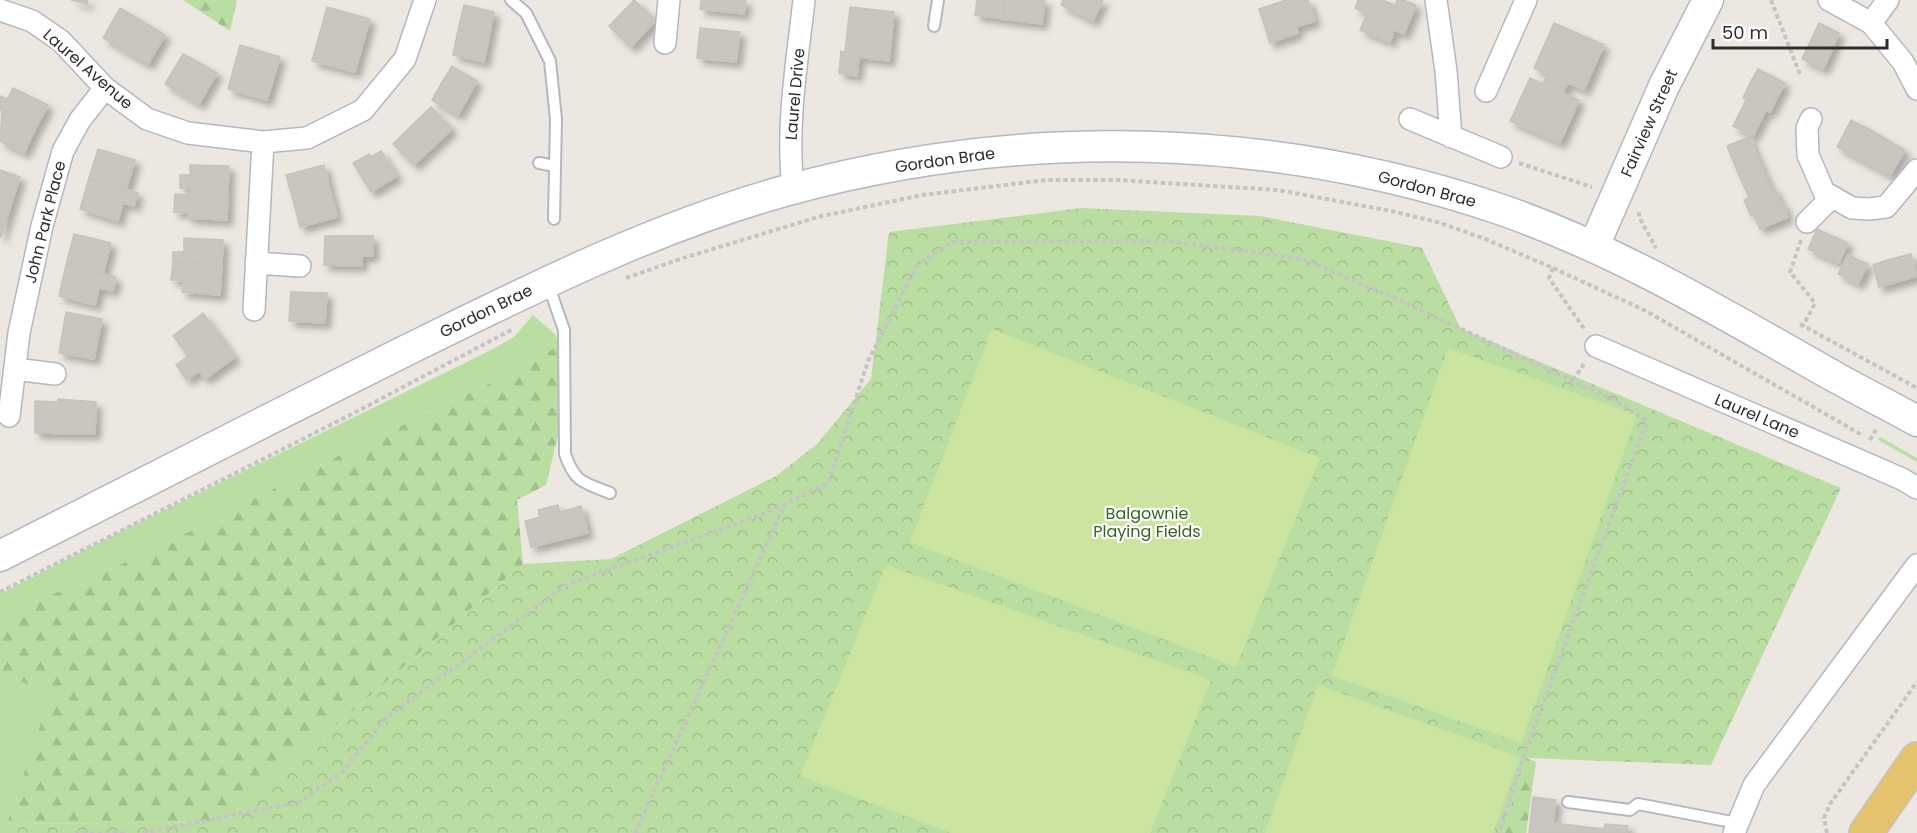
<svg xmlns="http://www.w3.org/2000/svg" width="1917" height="833" font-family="Poppins,sans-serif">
  <defs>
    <pattern id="forest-firs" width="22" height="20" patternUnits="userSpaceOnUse" patternTransform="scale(1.5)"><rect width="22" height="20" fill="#badea2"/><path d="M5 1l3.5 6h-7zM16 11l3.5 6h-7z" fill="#a0bf8c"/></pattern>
    <pattern id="park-crowns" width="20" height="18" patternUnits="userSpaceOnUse" patternTransform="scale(1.5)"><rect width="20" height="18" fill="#badea2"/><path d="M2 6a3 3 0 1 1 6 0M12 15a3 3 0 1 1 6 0" fill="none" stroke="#a0bf8c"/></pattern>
    <filter id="shadow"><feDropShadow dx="5.5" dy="5.5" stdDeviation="3" flood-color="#0004"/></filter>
  </defs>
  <rect width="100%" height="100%" fill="#ede7e1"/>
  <path fill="#badea2" d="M533 315 555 334 559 345 515 371 338 456 151 551 12 612 0 613V594L124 530 489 351 514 337Z
    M1880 437 1917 458V462L1878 440Z
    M0 674 52 693 5 833H0Z"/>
  <path fill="url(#forest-firs)" d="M183 0H237L230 31Z
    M559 345V431L546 485 517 500 523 564 224 822 7 824 51 693 0 674V613L12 612 151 551 338 456 515 371Z
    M1526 758 1536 762 1526 833H1502Z"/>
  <path fill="url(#park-crowns)" d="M1081 208 1260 216 1422 248 1461 329 1841 488 1711 765 1526 758 1502 833H5L7 824 224 822 523 564 611 559 776 476 817 444 871 379 889 232Z"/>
  <path fill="#cbe49f" d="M992 329 1320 458 1236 667 910 542Z
    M1448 348 1637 415 1521 743 1332 676Z
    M886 565 1211 680 1150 833H951L800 776Z
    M1318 685 1520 757 1493 833H1265Z"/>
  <path fill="#c9c5bf" stroke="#c8c3ba" stroke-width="1.5" filter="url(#shadow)" d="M71 0H88L87 4Z
    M634 0 656 20 631 47 609 26Z
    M701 0H746L744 14 700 9Z
    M977 0H1005L1003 19 975 15Z
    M1005 0H1045L1042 24 1003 19Z
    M1063 0H1103L1093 21 1061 5Z
    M1286 0H1308L1315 21 1296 27 1298 33 1270 43 1259 9Z
    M1358 0H1382L1395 5 1397 0H1403L1416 5 1404 34 1394 30 1390 42 1360 30 1367 13 1355 8Z
    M464 5 494 12 489 37 458 30Z
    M327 7 370 19 355 72 312 61Z
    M850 7 894 12 889 61 859 57 857 76 839 73 841 51 845 52Z
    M120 8 147 24 130 54 103 38Z
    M1554 23 1604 45 1584 90 1568 83 1565 88 1545 79 1548 74 1534 68Z
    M1819 23 1839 33 1832 50 1811 40Z
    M147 24 165 35 148 64 130 54Z
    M700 28 740 32 736 62 697 58Z
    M458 30 489 37 484 62 453 55Z
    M1811 40 1832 50 1823 69 1802 59Z
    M240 45 280 57 267 100 228 89Z
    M183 54 200 63 182 94 165 84Z
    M200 63 217 73 199 104 182 94Z
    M452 66 477 81 467 99 441 84Z
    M1758 69 1785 83 1777 98 1750 83Z
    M1530 78 1543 84 1545 79 1565 88 1563 93 1579 100 1560 143 1510 121Z
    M1750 83 1777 98 1770 112 1743 98Z
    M441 84 467 99 458 115 432 100Z
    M13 88 48 105 36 128 0 110V96L7 99Z
    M1746 100 1766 110 1753 136 1733 126Z
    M431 107 452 129 429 151 408 129Z
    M2 111 36 128 24 153 0 141Z
    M1851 120 1865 127 1850 154 1837 147Z
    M1865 127 1876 133 1861 160 1850 154Z
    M408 129 429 151 414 165 393 144Z
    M1876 133 1891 142 1876 168 1861 160Z
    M1749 137 1760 164 1738 173 1727 146Z
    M1891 142 1905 150 1890 176 1876 168Z
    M98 149 135 160 126 190 89 178Z
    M381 151 397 176 371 192 353 163 369 154 371 157Z
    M1760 164 1771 189 1749 198 1738 173Z
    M190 165 229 166 228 189 180 188V175H190Z
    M324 165 330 190 293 200 286 175Z
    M0 170 20 177 10 208 0 205Z
    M89 178 138 193 134 206 123 203 118 221 80 209Z
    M190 188 228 189 227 220 188 218V213L174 212 175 194 190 195Z
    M1774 188 1781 204 1751 216 1744 200Z
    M330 190 337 217 300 227 293 200Z
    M1783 203 1788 217 1760 229 1754 215Z
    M0 205 10 208 1 237H0Z
    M1817 229 1848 243 1839 263 1808 249Z
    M74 234 111 243 103 274 66 265Z
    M325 236H373V256H362V266L324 265Z
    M184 238 223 240 222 265 173 262V252H184Z
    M1911 254 1917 276 1897 282 1891 259Z
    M1848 255 1868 264 1858 284 1838 274Z
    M1891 259 1897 282 1879 287 1873 265Z
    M173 262 222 265 220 295 182 292 183 281 171 280Z
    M66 265 116 277 113 291 99 288 95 305 59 296Z
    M291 292 327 293 325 323 289 321Z
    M66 312 102 319 94 359 59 353Z
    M203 313 218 334 188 356 173 336Z
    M218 334 235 357 205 379 199 371 187 380 176 365Z
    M58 399 96 402 95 434 35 433V401L58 402Z
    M558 505 560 512 581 506 588 533 531 547 525 521 540 517 538 510Z
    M1533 797 1556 800 1553 823 1604 829 1605 824 1628 826 1627 833H1529Z"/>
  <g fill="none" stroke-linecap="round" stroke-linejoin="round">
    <defs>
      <path id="lane" d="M511 0 526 13 550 61 556 119 554 219
        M934 26 938 0
        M539 163 555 166
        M548 284 564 330 565 454C575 483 583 482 610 493
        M1568 802 1630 810 1638 804 1737 823"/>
      <path id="street" d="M1436 0 1446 71 1451 137
        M1829 0 1871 23 1903 62 1917 89
        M0 10 32 21 61 41 105 88 147 119 188 133 263 142 307 138 363 110 405 59 425 0
        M1871 23 1888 0
        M665 43 669 0
        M1486 91 1526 0
        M1410 119 1501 157
        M1811 119 1807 128 1808 155 1824 192 1852 208 1869 209 1886 207 1917 170
        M793 188C786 125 797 63 804 0
        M1807 222 1832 197
        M256 263 300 266
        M254 310 263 142
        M1596 346 1902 479 1917 488
        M15 369 55 374
        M9 416 19 333 42 226 63 151 80 120 105 88
        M1734 833 1754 785 1917 565"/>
      <path id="secondary" d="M1594 246 1664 86 1708 0
        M0 556C135 487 271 418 407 350 531 289 654 227 788 190 1022 126 1273 132 1502 210 1620 251 1727 316 1835 377 1862 392 1890 406 1917 421"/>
      <path id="primary" d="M1866 833 1917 759"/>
    </defs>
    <use href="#lane" stroke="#b4b7bf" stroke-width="14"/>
    <use href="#street" stroke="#b4b7bf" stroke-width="24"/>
    <use href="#secondary" stroke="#b4b7bf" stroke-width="33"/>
    <use href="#primary" stroke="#c4c4c4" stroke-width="36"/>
    <path stroke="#c4c4c4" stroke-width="4" stroke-dasharray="4.5 3" stroke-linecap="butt" d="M1771 0 1801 77
      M1519 163 1592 187
      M1639 212V217L1656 248
      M1801 240 1790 272 1815 303 1803 326
      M1553 268 1549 278 1585 330
      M626 278 680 259 818 217 922 195 1047 180H1117L1278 190 1391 211 1437 222 1483 238 1553 268 1646 311 1862 435
      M1800 324 1917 388
      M1573 380 1584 364
      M1870 440 1877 428
      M0 592 354 413 513 329
      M75 833H127
      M143 833 300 802 343 771 387 717 566 585 766 513 828 484 868 361 918 264 952 242 1168 241 1303 259 1399 300 1614 400 1647 421 1529 742 1499 833
      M635 833 785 504
      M1827 833 1824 818 1830 804 1917 682"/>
    <use href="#lane" stroke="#fff" stroke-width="10"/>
    <use href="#street" stroke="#fff" stroke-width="21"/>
    <use href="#secondary" stroke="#fff" stroke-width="30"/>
    <use href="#primary" stroke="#e5c26d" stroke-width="33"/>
  </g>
  <g text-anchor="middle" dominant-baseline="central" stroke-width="4.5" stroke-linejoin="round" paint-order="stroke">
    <g font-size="16" fill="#2d2d2d" stroke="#fff">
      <text transform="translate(88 69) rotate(41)">Laurel Avenue</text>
      <text transform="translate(795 94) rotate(-85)">Laurel Drive</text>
      <text transform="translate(1649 123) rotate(-66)">Fairview Street</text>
      <text transform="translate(945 160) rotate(-8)">Gordon Brae</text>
      <text transform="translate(1427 189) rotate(15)">Gordon Brae</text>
      <text transform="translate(45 222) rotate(-76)">John Park Place</text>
      <text transform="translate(486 311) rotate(-26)">Gordon Brae</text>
      <text transform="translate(1757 416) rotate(23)">Laurel Lane</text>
    </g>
    <g font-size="16" fill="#336522" stroke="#fff">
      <text x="1147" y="513">Balgownie<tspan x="1147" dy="18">Playing Fields</tspan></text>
    </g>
  </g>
  <path d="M1713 39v9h174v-9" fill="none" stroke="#2d2d2d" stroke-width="3"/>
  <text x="1722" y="39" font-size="18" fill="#2d2d2d" stroke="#ffffff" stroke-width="4.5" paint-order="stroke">50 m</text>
</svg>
